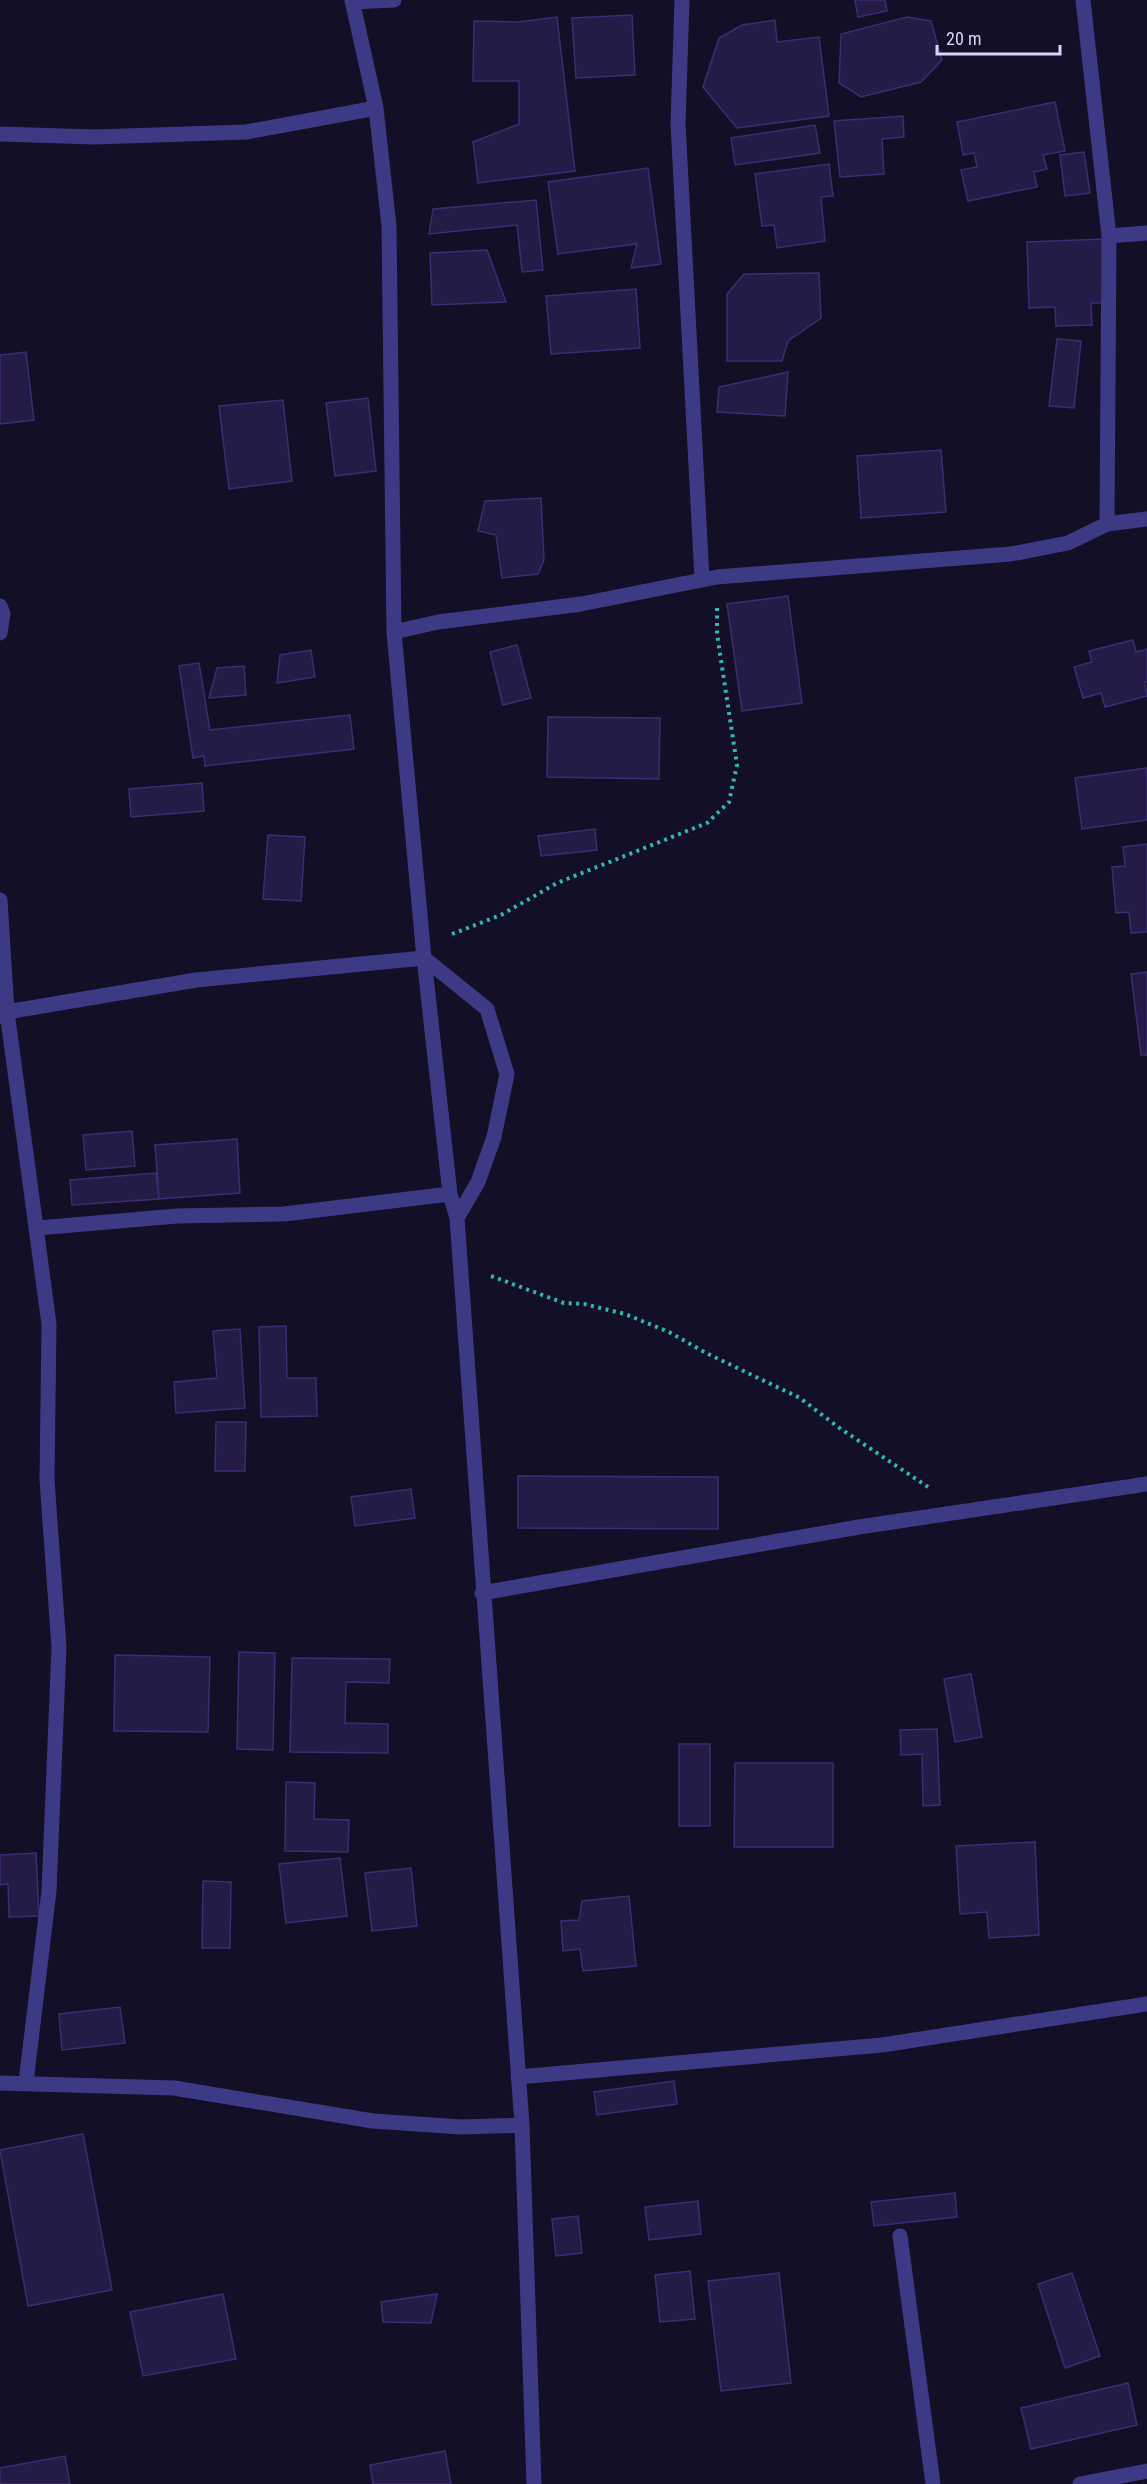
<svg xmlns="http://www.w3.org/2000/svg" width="1147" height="2484" font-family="'Roboto Condensed',sans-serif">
  <rect width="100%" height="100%" fill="#130f26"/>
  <path fill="#241b47" stroke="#3b2d73" stroke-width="1.5" d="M855 0H885L887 11 858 17Z
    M632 15 635 75 576 78 572 18Z
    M557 17 575 171 478 183 473 142 519 124V81H473L474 21 518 22Z
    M907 17 931 21 942 60 921 82 861 97 839 83 841 34Z
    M775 20 777 42 819 37 829 116 737 128 703 87 719 38 742 25Z
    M1055 102 1065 151 1043 155 1047 169 1034 172 1037 187 968 201 961 170 977 167 974 153 963 155 957 122Z
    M903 116 904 137 882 139 884 174 840 177 834 121Z
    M815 125 820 153 735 165 731 138Z
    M1084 152 1090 193 1065 196 1060 155Z
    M829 164 833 196 821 197 825 241 777 248 774 225 762 226 755 174Z
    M648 168 661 264 631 268 637 244 558 254 548 182Z
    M536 200 543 270 522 272 517 225 429 234 433 209Z
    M1103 239 1105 303H1091L1092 325 1056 326 1055 307 1029 308 1027 242Z
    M487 250 506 302 432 305 430 253Z
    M819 273 821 318 788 341 782 361H727V294L744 274Z
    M636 289 640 348 551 354 546 296Z
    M1057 339 1081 341 1074 408 1049 406Z
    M26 352 34 420 0 424V355Z
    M788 372 785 416 717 412 719 387Z
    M368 398 376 471 335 476 326 403Z
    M283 400 292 481 229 489 219 406Z
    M941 450 946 512 861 518 857 456Z
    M541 498 544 560 538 574 502 578 496 535 478 531 485 501Z
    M788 596 802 703 742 711 727 604Z
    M1133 640 1136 652 1147 649V682H1145L1147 696 1105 707 1101 693 1083 698 1074 667 1092 662 1089 651Z
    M517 645 531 698 503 705 490 652Z
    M311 650 315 677 277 683 280 655Z
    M199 663 210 730 350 715 354 749 205 766 204 756 193 758 179 666Z
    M244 666 246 695 209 698 217 668Z
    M548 717 660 718 659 779 547 777Z
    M1147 768V820L1082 829 1075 778Z
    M202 783 204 811 131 817 129 789Z
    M595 829 597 850 541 856 538 836Z
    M268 835 305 837 301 901 263 899Z
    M1147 844V932L1131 933 1129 912 1116 913 1112 867 1125 866 1123 847Z
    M1147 972V1055H1141L1131 974Z
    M132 1131 135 1166 86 1170 83 1135Z
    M237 1139 240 1193 159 1199 155 1145Z
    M156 1173 159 1199 72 1205 70 1180Z
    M286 1326 287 1378H316L317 1416 261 1417 259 1327Z
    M240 1329 245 1408 176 1413 174 1382 217 1378 213 1331Z
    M216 1422H246L245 1471H215Z
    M518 1476 718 1477V1529L518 1528Z
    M411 1489 415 1518 355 1526 351 1497Z
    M239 1652 275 1653 273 1750 237 1749Z
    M115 1655 210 1657 208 1732 114 1731Z
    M292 1658 390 1659 389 1683 346 1682 345 1723 388 1724V1753L290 1752Z
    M971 1674 982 1737 955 1742 944 1679Z
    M937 1729 940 1805 923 1806 922 1754 901 1755 900 1730Z
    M679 1744H710V1826H679Z
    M735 1763H833V1847H734Z
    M286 1782 315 1783 314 1819 349 1820 348 1852 285 1851Z
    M1035 1842 1039 1935 989 1938 987 1912 960 1914 956 1846Z
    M36 1853 39 1916 9 1917 8 1884 0 1885V1855Z
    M340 1858 347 1916 286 1923 279 1864Z
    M411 1868 417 1926 372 1931 365 1873Z
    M203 1881 231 1882 230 1948H202Z
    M629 1896 636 1966 583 1971 580 1949 563 1951 561 1921 579 1920 582 1901Z
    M120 2007 125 2043 62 2050 59 2014Z
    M674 2081 677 2104 597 2115 594 2092Z
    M83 2134 112 2290 28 2306 0 2150Z
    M955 2193 957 2217 874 2226 871 2202Z
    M698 2201 701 2234 649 2240 645 2207Z
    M578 2216 582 2253 556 2256 552 2219Z
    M690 2271 695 2319 660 2322 655 2275Z
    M779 2273 791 2383 721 2391 708 2281Z
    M1072 2273 1100 2356 1065 2368 1038 2284Z
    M223 2294 236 2359 143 2376 130 2312Z
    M437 2294 431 2323 383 2322 381 2302Z
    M1128 2383 1137 2425 1031 2449 1021 2408Z
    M445 2451 451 2484H373L370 2465Z
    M65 2456 70 2484H0V2468Z"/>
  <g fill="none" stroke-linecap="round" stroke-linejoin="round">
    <path stroke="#2fb8b0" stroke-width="4" stroke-dasharray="3 4.5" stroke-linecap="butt" d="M452 934 501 915 557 883 707 823 729 802 737 765 717 634V605
      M491 1276 564 1303 584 1304 625 1314 669 1332 706 1353 800 1398 838 1427 928 1487"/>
    <path stroke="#3d3a85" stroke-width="15" d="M352 0 376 108 389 226 394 632 424 958 487 1009 507 1074 494 1137 478 1182 457 1218 522 2125 534 2484
      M682 0 678 124 702 579
      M1083 0 1109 236 1107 524
      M352 2 394 0
      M0 134 95 137 246 132 376 108
      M1109 236 1147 233
      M0 606 3 614 0 633
      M394 632 438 622 581 604 717 577 1011 554 1068 543 1107 524 1147 519
      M0 900 7 1012 49 1324 47 1480 59 1647 49 1891 26 2082
      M0 1016 7 1012 196 980 424 958 450 1194 457 1218
      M38 1228 177 1216 284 1214 450 1194
      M482 1593 859 1527 1147 1484
      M518 2077 882 2045 1147 2004
      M0 2083 174 2088 373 2121 461 2127 522 2125
      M900 2236 933 2484
      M1080 2484 1147 2471"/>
  </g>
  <path d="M937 45v9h123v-9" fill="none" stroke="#d9d4ff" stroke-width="3"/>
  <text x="946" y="45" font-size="18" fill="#d9d4ff" stroke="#130f26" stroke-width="4.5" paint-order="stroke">20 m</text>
</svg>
